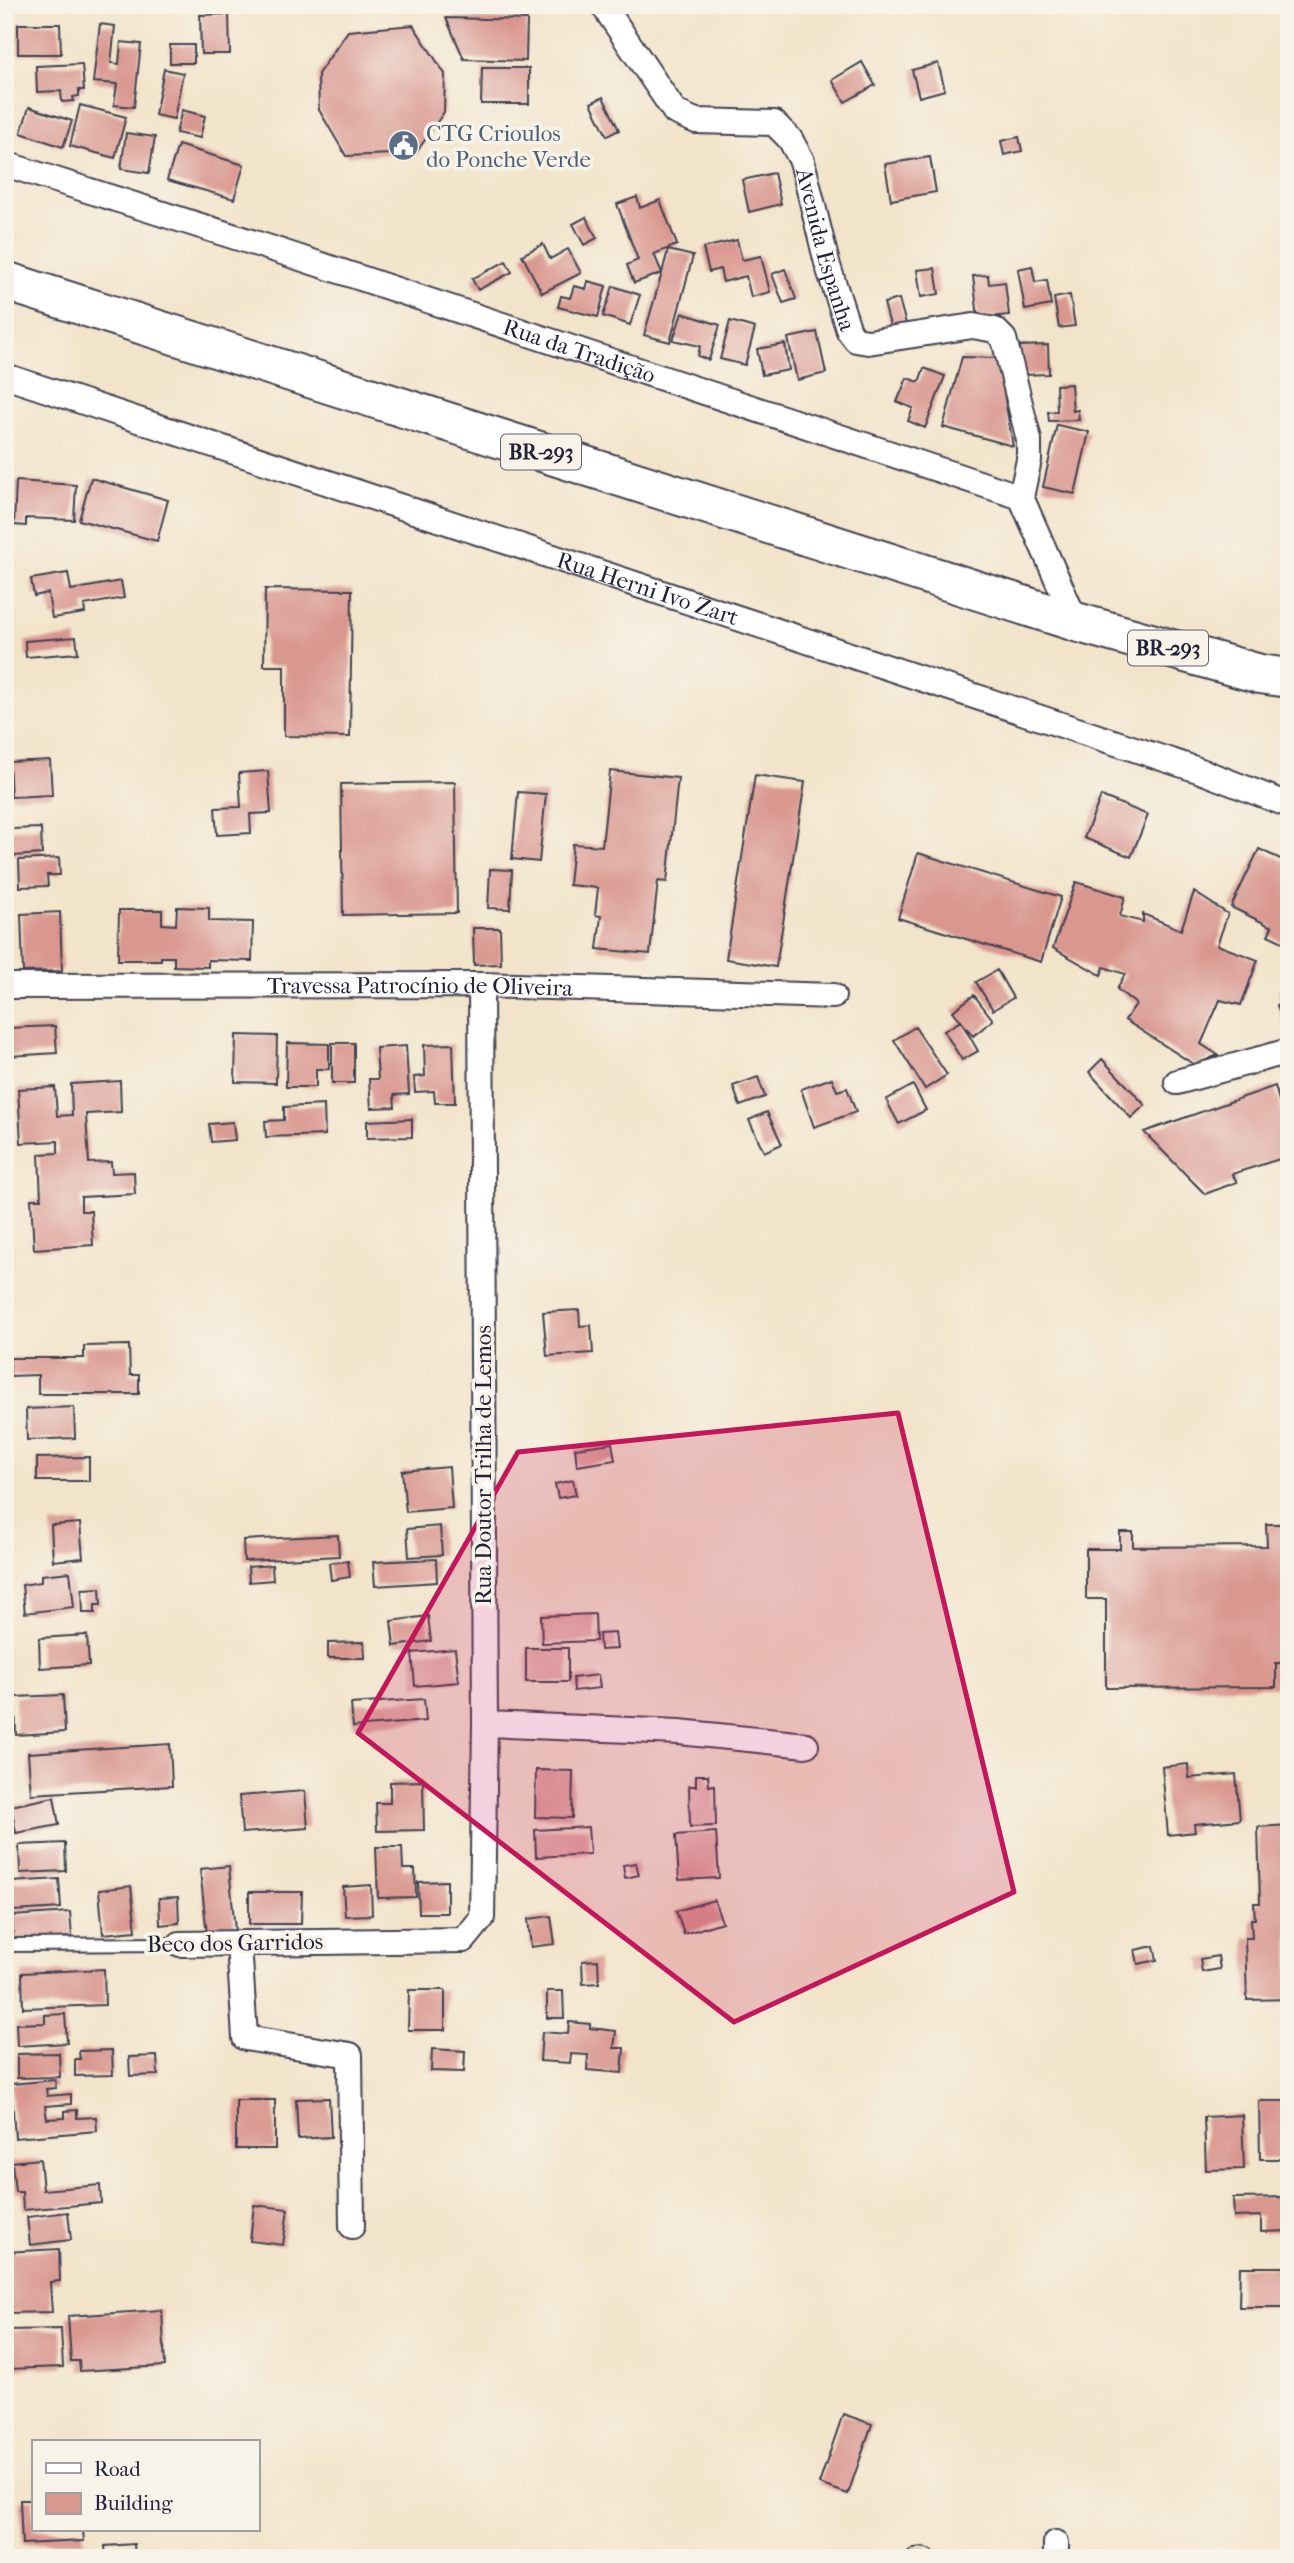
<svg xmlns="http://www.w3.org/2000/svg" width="1294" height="2563" font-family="'IM FELL French Canon',serif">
  <rect width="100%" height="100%" fill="#f7f3e8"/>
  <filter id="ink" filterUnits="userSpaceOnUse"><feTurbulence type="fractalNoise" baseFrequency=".0143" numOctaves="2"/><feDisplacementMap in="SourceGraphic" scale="14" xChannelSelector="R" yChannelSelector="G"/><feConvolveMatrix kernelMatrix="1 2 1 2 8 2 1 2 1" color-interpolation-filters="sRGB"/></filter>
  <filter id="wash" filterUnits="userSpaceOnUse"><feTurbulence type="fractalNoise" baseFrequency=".00686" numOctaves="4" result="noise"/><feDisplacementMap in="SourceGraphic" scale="28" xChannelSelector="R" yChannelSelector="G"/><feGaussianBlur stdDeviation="1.57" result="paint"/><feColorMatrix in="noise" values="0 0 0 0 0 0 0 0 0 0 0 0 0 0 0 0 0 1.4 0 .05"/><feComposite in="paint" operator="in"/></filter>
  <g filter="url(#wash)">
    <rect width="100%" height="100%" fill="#f2e4ca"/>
    <g id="blocks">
      <path fill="#d9978f" d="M229 14 230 54H201L200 15Z
        M446 18 527 20 526 61 464 59Z
        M18 24H60L61 54H18Z
        M100 24 115 26 111 63 119 64 121 42 141 44 134 107 114 105 117 84 93 82Z
        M413 25 445 74 444 112 416 153 346 156 319 110 318 74 348 31Z
        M170 45H194V63H170Z
        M862 62 875 85 845 102 832 80Z
        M938 63 945 90 919 97 912 70Z
        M82 64 84 90H79V96L73 97 74 101 62 102 61 91 37 92 36 66Z
        M482 68H529V104H481Z
        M164 69 183 73 174 119 155 115Z
        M603 97 619 130 607 136 591 103Z
        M80 105 126 117 115 158 70 146Z
        M29 107 72 121 63 147 21 133Z
        M182 110 205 116 200 138 176 133Z
        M126 133 155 137 149 173 121 169Z
        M1019 137 1022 151 1004 155 1001 141Z
        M178 145 244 165 234 199 167 180Z
        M930 157 936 192 891 200 885 164Z
        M774 173 781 204 749 212 742 180Z
        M637 197 640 208 660 200 677 245 654 254 662 273 668 250 693 256 670 342 644 335 662 273 634 283 627 265 638 260 617 204Z
        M586 217 597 238 584 245 573 224Z
        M737 240 742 260 761 256 770 292 751 297 746 276 723 282 720 269 709 272 703 248Z
        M543 244 550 259 568 249 581 273 542 293 522 255Z
        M506 261 512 272 478 290 472 279Z
        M1032 266 1035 282 1047 280 1051 305 1025 310 1018 269Z
        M935 268 939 294 921 297 917 270Z
        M785 269 796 299 783 303 772 274Z
        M988 275 989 284 1005 282 1009 315 978 318 973 276Z
        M588 281 606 286 598 317 558 307 561 296 570 298 574 286 586 289Z
        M613 286 640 295 630 325 603 316Z
        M1070 295 1075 326 1059 328 1054 298Z
        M899 299 906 324 891 329 884 303Z
        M682 313 720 325 709 360 698 356 700 346 673 340Z
        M730 321 755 328 745 365 720 359Z
        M817 332 826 373 797 380 788 338Z
        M785 344 789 370 762 375 757 349Z
        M1048 345 1049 374 1021 375 1020 346Z
        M962 357 998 358 1013 446 943 427Z
        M924 368 945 376 925 428 908 421 913 408 897 402 907 378 919 382Z
        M1071 384 1073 411 1078 410 1079 420 1049 421 1048 412 1057 411 1056 385Z
        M1057 425 1089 432 1075 494 1043 487Z
        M91 478 168 500 157 541 79 520Z
        M16 481 76 485 74 520 26 518V526L14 525Z
        M68 573 71 590 121 581 124 598 84 605 85 613 52 618 48 593 34 596 31 579Z
        M265 589 352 590 350 737 284 736V666H264Z
        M76 637 78 653 26 657 25 641Z
        M50 760 52 795 11 797 9 762Z
        M268 771 271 813 250 814 251 833 217 835 215 808 241 807 239 773Z
        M610 771 678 778 667 882 658 881 650 954 597 949 601 916 595 915 598 888 569 885 573 844 602 846Z
        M755 775 805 782 776 967 726 959Z
        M455 782 457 913 343 915 341 784Z
        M518 792 546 794 539 862 512 859Z
        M1101 796 1148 815 1131 857 1084 838Z
        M41 828 42 854 13 856 11 829Z
        M1259 849 1289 863V945L1268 935 1272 927 1231 907Z
        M918 853 1061 897 1041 962 898 918Z
        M59 858 60 875H47L48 886 20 887 19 860Z
        M490 869 512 870 510 909 488 908Z
        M1076 882 1125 897 1120 916 1143 922V914L1181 930 1194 892 1228 914 1217 945 1258 960 1241 1005 1220 1000 1201 1044 1218 1055 1195 1065 1125 1020 1136 1004 1117 989 1125 974 1104 967 1101 975 1053 948Z
        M177 907 209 908V921L253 922 252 961 208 960V967L174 966V957H161V960H118L119 910H162V924L176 925Z
        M60 912 62 971 23 972 21 914Z
        M473 928H500L501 964 474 965Z
        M997 970 1013 998 993 1010 976 982Z
        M1289 988V1024L1285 1026 1277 1005 1282 1003 1278 993Z
        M974 995 993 1020 973 1036 953 1011Z
        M961 1021 978 1051 962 1060 944 1031Z
        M55 1026 57 1053 9 1056 7 1028Z
        M915 1027 947 1075 925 1089 894 1040Z
        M236 1035 277 1036 276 1083 235 1082Z
        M287 1043 329 1044V1069H316V1087H286Z
        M332 1043H354V1083H332Z
        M453 1044 455 1103H435L434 1091 415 1092 414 1077 425 1076 424 1045Z
        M406 1046 409 1094 394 1095 395 1107 371 1108 369 1079H378L376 1048Z
        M1102 1059 1145 1105 1131 1118 1089 1072Z
        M758 1077 765 1097 740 1106 733 1086Z
        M832 1078 837 1091 847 1088 856 1112 814 1127 801 1089Z
        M120 1081 121 1112 86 1114 89 1163 111 1162 112 1173 134 1172 135 1194 81 1197V1211H91L93 1245 34 1249 31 1199H41L39 1154 58 1153V1141L21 1143 18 1089 55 1087 57 1116 72 1115 71 1084Z
        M913 1085 926 1110 899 1124 886 1100Z
        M1275 1086 1283 1115 1289 1112V1163L1286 1157 1232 1174 1237 1182 1205 1194 1144 1132Z
        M324 1105 325 1135 266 1137 265 1121 284 1120V1107Z
        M767 1112 782 1144 764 1152 749 1120Z
        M412 1119V1137L367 1138V1121Z
        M233 1122 235 1140 211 1142 209 1124Z
        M579 1310 580 1326 591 1325 593 1353 547 1356 543 1312Z
        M129 1345 130 1375H139V1394H38V1375L10 1376V1358H84V1346Z
        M74 1407 75 1438 27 1440 26 1409Z
        M612 1443 615 1460 577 1466 575 1448Z
        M89 1457V1481H37V1458Z
        M449 1467 452 1508 406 1512 402 1471Z
        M573 1480 576 1495 558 1498 555 1484Z
        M80 1523 83 1558 53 1561 51 1525Z
        M1266 1524H1289V1663H1276V1687L1106 1688V1599H1086V1549H1120V1532H1133V1547L1267 1546Z
        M440 1526 442 1555 409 1557 407 1529Z
        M338 1535 339 1556 244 1561 243 1540Z
        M436 1559 437 1582 375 1586 373 1562Z
        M348 1561 350 1577 331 1580 329 1563Z
        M272 1565 273 1580 249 1582 248 1567Z
        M70 1572 74 1607 25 1613 22 1585 41 1582V1575Z
        M100 1588 101 1605H95V1613H83L82 1589Z
        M595 1614 596 1641 542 1643 541 1616Z
        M428 1616 431 1641 394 1646 391 1621Z
        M615 1633 617 1649 600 1650 599 1634Z
        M87 1635 89 1665 40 1668 39 1638Z
        M364 1642 365 1658H328V1643Z
        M526 1648H568V1682H526Z
        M455 1649 459 1682 415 1686 412 1653Z
        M598 1675 600 1688 574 1691 573 1678Z
        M63 1695 65 1732 16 1735 15 1697Z
        M424 1699 426 1721 353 1727 351 1704Z
        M170 1744 172 1786 31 1794 28 1753Z
        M1188 1764 1189 1778 1236 1774 1240 1820 1194 1824 1195 1832 1168 1835 1162 1767Z
        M536 1770 573 1771 572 1818 535 1817Z
        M696 1775H708L709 1786 715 1785 716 1826 690 1827 689 1786H696Z
        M423 1781 424 1830 377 1831 376 1803H390V1782Z
        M305 1791 308 1828 242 1833 239 1796Z
        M54 1797 59 1825 16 1833 11 1806Z
        M1289 1825V1999L1247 2000 1245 1938H1252L1251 1919H1255L1254 1903H1260L1258 1827Z
        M588 1827 590 1854 536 1857 535 1830Z
        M716 1832 719 1878 679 1880 676 1835Z
        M65 1843 66 1871 20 1873 19 1845Z
        M376 1847H402L403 1869H415L416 1897 378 1898Z
        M636 1863 639 1875 625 1878 623 1865Z
        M229 1866 235 1931 207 1935 200 1869Z
        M59 1879 61 1908 13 1911 11 1882Z
        M447 1881V1913H419L418 1882Z
        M371 1885 372 1915 345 1916 343 1887Z
        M131 1886 136 1931 103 1934 99 1890Z
        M249 1892H302L301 1924H249Z
        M178 1897 179 1923 160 1925 159 1898Z
        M714 1900 722 1922 684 1934 676 1911Z
        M70 1912 72 1937 13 1941 12 1916Z
        M551 1916 555 1944 531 1947 528 1919Z
        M1154 1946 1157 1960 1138 1964 1135 1950Z
        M1218 1956 1220 1969 1202 1972 1200 1959Z
        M598 1960 599 1983 583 1984 582 1961Z
        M104 1969 105 2005 23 2008 22 1973Z
        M409 1990H445V2030H408Z
        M547 1991H563L564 2018H547Z
        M65 2014 67 2043 17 2046 16 2024 45 2023V2015Z
        M569 2022 590 2024V2028L616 2031 614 2048H624L622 2073 587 2070 588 2055 571 2054 570 2063 540 2061 542 2032 568 2034Z
        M432 2049 465 2051 464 2072 431 2071Z
        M112 2050 113 2075 75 2076V2059H80L79 2051Z
        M59 2053 60 2077 17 2078V2054Z
        M157 2056 158 2075 130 2076 129 2057Z
        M55 2080 56 2088 46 2089 47 2096 71 2094V2104L45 2106 47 2119 65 2118V2111L77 2110V2118L96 2117 97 2131 15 2138 11 2084Z
        M329 2098 331 2137 298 2139 296 2099Z
        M236 2100H275V2149H236Z
        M1259 2101H1289V2159H1260Z
        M1242 2115 1244 2169 1206 2170 1204 2117Z
        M40 2159 43 2190 100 2185 101 2203 23 2210 22 2192H15L12 2162Z
        M1289 2197V2231L1261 2232V2216L1234 2217 1233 2198Z
        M254 2205 288 2209 283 2245 250 2241Z
        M68 2212 71 2240 30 2245 27 2217Z
        M59 2249 60 2281 50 2282 52 2312 7 2313 5 2252Z
        M1240 2267H1289V2307H1239Z
        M162 2310 165 2366 80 2371 79 2361H71L68 2316Z
        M61 2329 63 2367 7 2369 6 2330Z
        M843 2414 872 2424 848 2494 819 2484Z
        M20 2500H33V2530H83L84 2541 22 2544Z
        M134 2544 135 2558H106L105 2546Z
        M923 2547 932 2550 940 2558H901L914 2548Z"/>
    </g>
  </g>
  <g filter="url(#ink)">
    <use href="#blocks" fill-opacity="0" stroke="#413f50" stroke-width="2"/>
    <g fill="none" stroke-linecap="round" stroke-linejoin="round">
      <defs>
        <path id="service" d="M5 1945 180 1944"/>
        <g id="minor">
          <path id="s1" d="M603 5 675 112 696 121 774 123 790 139 802 161 827 263 849 331 856 340 868 342 973 326 995 330 1004 339 1029 440V460L1021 497"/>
          <path id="s2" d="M5 164 267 247 1021 497 1076 622"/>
          <path id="s3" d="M5 376 1198 770 1289 805"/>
          <path id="s4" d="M5 986 481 985 833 996"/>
          <path d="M1177 1082 1289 1051"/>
          <path d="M485 1724 679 1732 806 1745"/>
          <path d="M180 1944 464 1940 482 1918 485 1724 481 985"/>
          <path d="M239 1944 245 2038 350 2055 352 2226"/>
          <path d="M1056 2558V2543"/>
        </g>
        <path id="trunk" d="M5 281 1076 622 1260 674 1289 678"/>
      </defs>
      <use href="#service" stroke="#413f50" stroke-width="16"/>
      <use href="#minor" stroke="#413f50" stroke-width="28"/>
      <use href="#trunk" stroke="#413f50" stroke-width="42"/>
      <use href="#service" stroke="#fff" stroke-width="12"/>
      <use href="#minor" stroke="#fff" stroke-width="24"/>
      <use href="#trunk" stroke="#fff" stroke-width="38"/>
    </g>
  </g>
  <path fill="#c2185b" fill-opacity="0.2" stroke="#c2185b" stroke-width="5" stroke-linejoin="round" d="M898 1413 1014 1892 734 2022 358 1733 518 1452Z"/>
  <defs>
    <symbol id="civic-disc" viewBox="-11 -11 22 22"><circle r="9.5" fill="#5c6f8a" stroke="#f7f3e8"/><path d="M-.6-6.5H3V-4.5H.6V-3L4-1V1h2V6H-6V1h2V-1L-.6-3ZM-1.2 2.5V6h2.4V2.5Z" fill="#fff"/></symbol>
  </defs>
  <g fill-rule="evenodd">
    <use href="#civic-disc" x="386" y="128" width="35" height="35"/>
  </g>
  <g text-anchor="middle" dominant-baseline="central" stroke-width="7" stroke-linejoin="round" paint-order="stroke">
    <g fill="#f7f3e8" stroke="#62616f" stroke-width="2">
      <rect x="501" y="434.5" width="80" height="35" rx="5"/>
      <rect x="1128" y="630.5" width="80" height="35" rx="5"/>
    </g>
    <g font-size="21" font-weight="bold" fill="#22223b">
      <text x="541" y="452">BR-293</text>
      <text x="1168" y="648">BR-293</text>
    </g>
    <g font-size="23" fill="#4e5e75" stroke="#f7f3e8" text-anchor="start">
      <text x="426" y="133">CTG Crioulos<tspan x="426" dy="26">do Ponche Verde</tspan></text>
    </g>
    <g font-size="23" fill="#22223b" stroke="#f7f3e8">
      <text stroke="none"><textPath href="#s1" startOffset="369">Avenida Espanha</textPath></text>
      <text stroke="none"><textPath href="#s2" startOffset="604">Rua da Tradição</textPath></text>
      <text stroke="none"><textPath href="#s3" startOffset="677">Rua Herni Ivo Zart</textPath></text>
      <text stroke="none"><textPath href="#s4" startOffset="415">Travessa Patrocínio de Oliveira</textPath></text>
      <text transform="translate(483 1465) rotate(-90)">Rua Doutor Trilha de Lemos</text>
      <text transform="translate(235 1943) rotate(-1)">Beco dos Garridos</text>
    </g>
  </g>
  <rect width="1294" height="2563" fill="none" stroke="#f7f3e8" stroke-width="28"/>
  <rect x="32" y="2440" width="228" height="91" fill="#f7f3e8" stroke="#a29fa3" stroke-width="2"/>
  <rect x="46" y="2463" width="35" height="10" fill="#ffffff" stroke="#a29fa3" stroke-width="2"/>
  <text x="94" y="2476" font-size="21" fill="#22223b">Road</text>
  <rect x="46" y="2493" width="35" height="21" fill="#d9978f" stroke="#a29fa3" stroke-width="2"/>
  <text x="94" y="2510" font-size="21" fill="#22223b">Building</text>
</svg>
